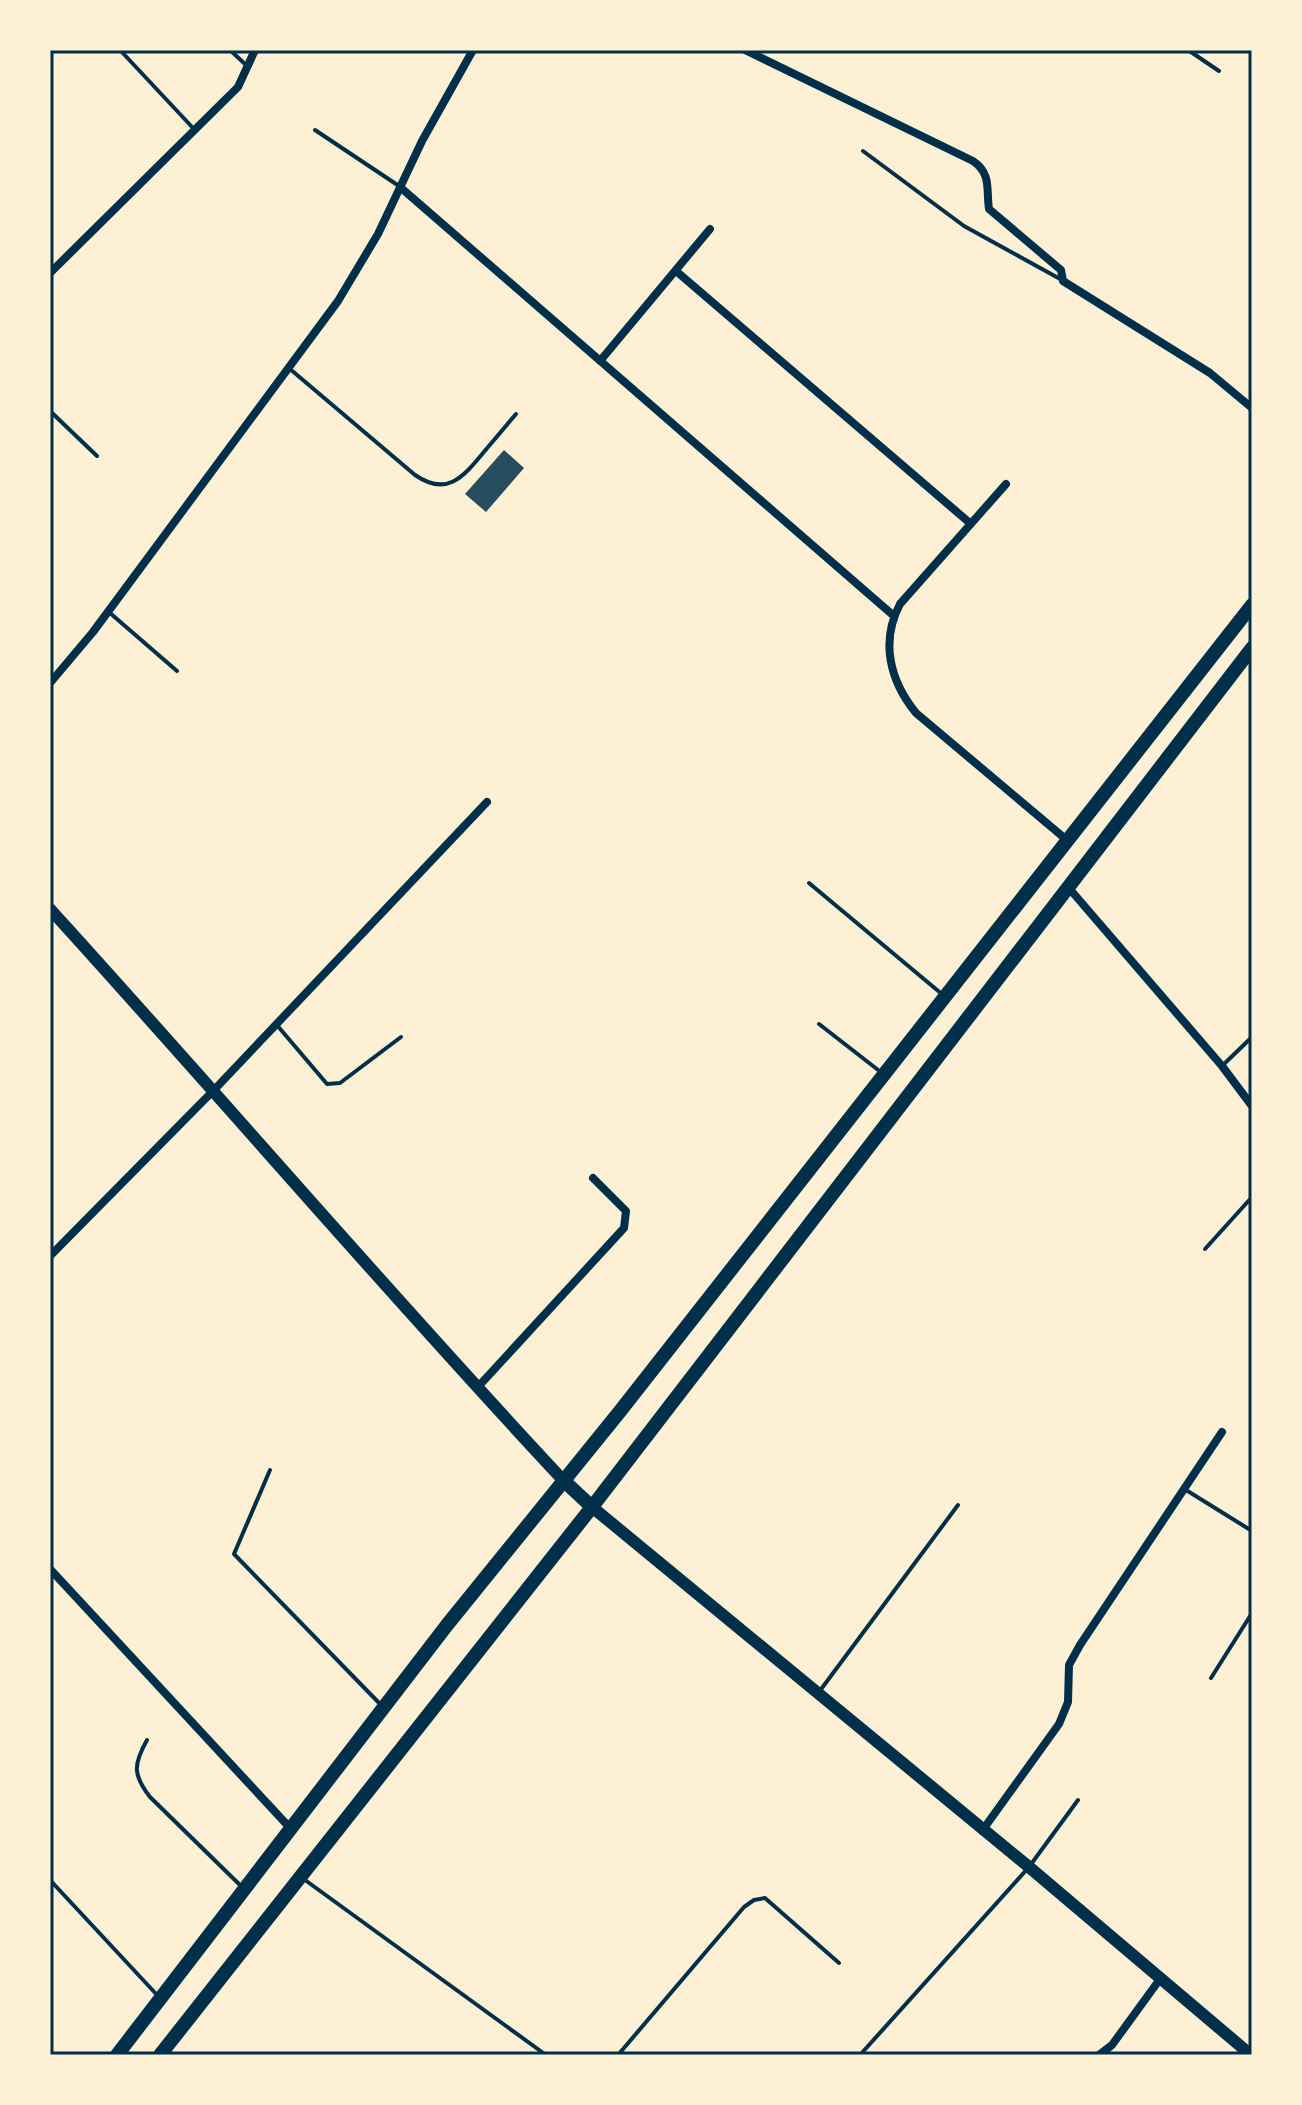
<svg xmlns="http://www.w3.org/2000/svg" width="1302" height="2105" font-family="Cabin,sans-serif">
  <rect width="100%" height="100%" fill="#fdf0d5"/>
  <path fill="#264d5e" d="M504 450 524 468 486 512 465 494Z"/>
  <g fill="none" stroke-linecap="round" stroke-linejoin="round">
    <path stroke="#003049" stroke-width="4" d="M120 50 193 128
      M230 50 246 65
      M1188 50 1219 71
      M315 130 399 186
      M863 151 964 226 1062 280
      M290 369 415 475C447 497 463 477 483 453 494 440 505 427 516 414
      M50 411 97 456
      M110 613 177 671
      M809 883 943 995
      M276 1024 327 1084 340 1083 401 1037
      M819 1024 882 1073
      M1224 1064 1252 1037
      M1205 1249 1252 1197
      M270 1470 234 1554 382 1706
      M1186 1490 1252 1531
      M1211 1678 1252 1613
      M819 1692 958 1505
      M147 1740C133 1765 133 1775 150 1797L241 1886
      M50 1880 158 1996
      M305 1880 546 2055
      M618 2055 744 1907 754 1900 765 1898 839 1963
      M860 2055 1029 1867 1078 1800"/>
    <path stroke="#003049" stroke-width="8" d="M745 50 973 161C992 174 986 190 989 209L1061 270 1063 281 1210 373 1252 408
      M400 187 894 616
      M676 271 971 524
      M50 273 238 87 255 50
      M600 361 710 229
      M1006 484 900 604C880 642 890 681 916 713L1068 841
      M50 683 93 632 338 301 378 234 422 141 473 50
      M1068 887 1222 1066 1252 1106
      M50 1256 214 1090 487 802
      M477 1388 624 1228 626 1211 593 1178
      M50 1569 291 1829
      M982 1831 1059 1724 1068 1702 1069 1665 1080 1645 1222 1432
      M1099 2055 1112 2045 1160 1979"/>
    <path stroke="#003049" stroke-width="12" d="M50 909C222 1098 388 1293 563 1480
      M592 1507 1029 1867 1251 2055"/>
    <path stroke="#003049" stroke-width="14" d="M563 1480 592 1507
      M117 2055 447 1625 621 1410 1252 605
      M160 2055 592 1507 1252 648"/>
  </g>
  <rect width="1302" height="2105" fill="none" stroke="#fdf0d5" stroke-width="104"/>
  <rect x="52" y="52" width="1198" height="2001" fill="none" stroke="#003049" stroke-width="3"/>
</svg>
